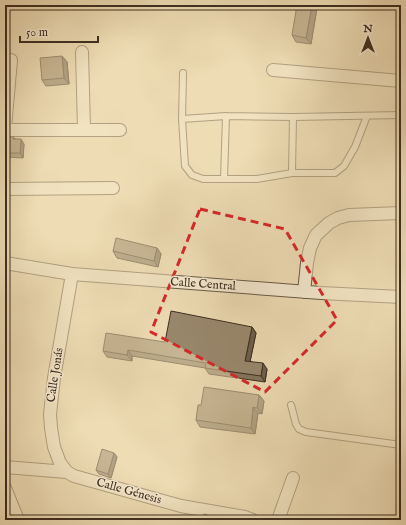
<svg xmlns="http://www.w3.org/2000/svg" width="406" height="525" font-family="'IM FELL English',serif">
  <rect width="100%" height="100%" fill="#eedcb4"/>
  <filter id="stains"><feTurbulence type="fractalNoise" baseFrequency=".005" numOctaves="4"/><feColorMatrix values="0 0 0 0 .2 0 0 0 0 .09 0 0 0 0 .02 0 0 0 .5 -.17"/></filter>
  <radialGradient id="worn" r=".72"><stop offset=".6" stop-color="#630" stop-opacity="0"/><stop offset="1" stop-color="#630" stop-opacity=".3"/></radialGradient>
  <g fill="none" stroke-linecap="round" stroke-linejoin="round">
    <defs>
      <path id="service" d="M183 73 182 119 226 116 293 117 401 115
        M182 119 185 166 192 175 203 179H257L292 173H335L344 166 355 147 367 116
        M292 173 293 117
        M224 179 226 116
        M291 405 296 424 299 429 306 432 401 445"/>
      <path id="minor" d="M82 52 84 130
        M273 70 401 81
        M5 128 11 60
        M5 130H120
        M5 189 113 188
        M5 263 72 274 321 293 401 297
        M304 292 307 263 310 248 316 235 329 223 338 218 349 215 401 213
        M5 467 67 472 74 476 181 506 245 517 253 520
        M67 472 60 463 54 447 51 428 50 414 54 378 72 274
        M5 488 18 520
        M278 520 293 478"/>
    </defs>
    <use href="#service" stroke="#695a46" stroke-width="8"/>
    <use href="#minor" stroke="#695a46" stroke-width="14"/>
    <use href="#service" stroke="#f4e8ce" stroke-width="6"/>
    <use href="#minor" stroke="#f4e8ce" stroke-width="12"/>
  </g>
  <path fill="#84755e" stroke="#3d2e21" d="M317 8 311 44 296 42 292 35Z
    M62 56 67 62 69 84 46 86 42 80Z
    M5 136 16 139 24 144 23 158 5 157Z
    M157 248 161 254 158 267 117 258 113 251Z
    M252 327 256 333 250 361 267 369 265 382 209 374 205 368 132 356V361L107 357 103 351 165 342Z
    M259 395 264 401 262 414 258 413 255 434 200 427 196 420 201 405Z
    M114 453 117 457 111 478 99 474 96 470Z"/>
  <path fill="#6b5f4c" stroke="#3d2e21" d="M312 5H315L317 8 311 44 306 38Z
    M62 56 67 62 69 84 64 78Z
    M21 139 24 144 23 158 20 153Z
    M157 248 161 254 158 267 154 261Z
    M252 327 256 333 249 367 245 361Z
    M128 350 132 356V361L127 355Z
    M263 363 267 369 265 382 261 376Z
    M259 395 264 401 262 414 257 408Z
    M253 407 258 413 255 434 251 428Z
    M114 453 117 457 111 478 108 474Z"/>
  <path fill="#99886d" stroke="#3d2e21" d="M297 5H312L306 38 292 35Z
    M62 56 64 78 42 80 40 58Z
    M5 136 14 137 13 139H21L20 153H5Z
    M116 238 157 248 154 261 113 251Z
    M171 311 252 327 245 361 263 363 261 376 205 368 206 363 128 350 127 355 103 351 106 333 165 342Z
    M204 387 259 395 257 408 253 407 251 428 196 420 198 405H201Z
    M102 449 114 453 108 474 96 470Z
    M204 514 215 517V520H202Z
    M307 516 320 517 319 520H306Z"/>
  <path d="M0 0H406V525H0ZM200 209 285 229 337 320 265 392 151 332Z" fill="#eedcb4" fill-opacity=".55" fill-rule="evenodd"/>
  <path fill="none" stroke="#d62828" stroke-width="3" stroke-dasharray="8 5" stroke-linejoin="round" d="M200 209 285 229 337 320 265 392 151 332Z"/>
  <g text-anchor="middle" dominant-baseline="central" stroke-width="3" stroke-linejoin="round" paint-order="stroke">
    <g font-size="12" fill="#3d2e21" stroke="#f4e8ce">
      <text transform="translate(203 284) rotate(4)">Calle Central</text>
      <text transform="translate(55 375) rotate(-81)">Calle Jonás</text>
      <text transform="translate(129 491) rotate(16)">Calle Génesis</text>
    </g>
  </g>
  <rect width="406" height="525" fill="none" stroke="#eedcb4" stroke-width="20"/>
  <rect x="6" y="6" width="394" height="513" fill="none" stroke="#3d2e21" stroke-width="2"/>
  <rect x="10" y="10" width="386" height="505" fill="none" stroke="#3d2e21"/>
  <g transform="translate(368 38)" stroke="#f4e8ce" stroke-width="3" paint-order="stroke">
  <path d="M0-3L7 15L0 10L-7 15Z" fill="#3d2e21"/>
  <text y="-6" font-size="11" font-weight="bold" text-anchor="middle" fill="#3d2e21">N</text>
  </g>
  <path d="M20 36v6h78v-6" fill="none" stroke="#3d2e21" stroke-width="2"/>
  <text x="26" y="36" font-size="12" fill="#3d2e21" stroke="#f4e8ce" stroke-width="3" paint-order="stroke">50 m</text>
  <rect width="100%" height="100%" filter="url(#stains)"/>
  <rect width="100%" height="100%" fill="url(#worn)"/>
</svg>
